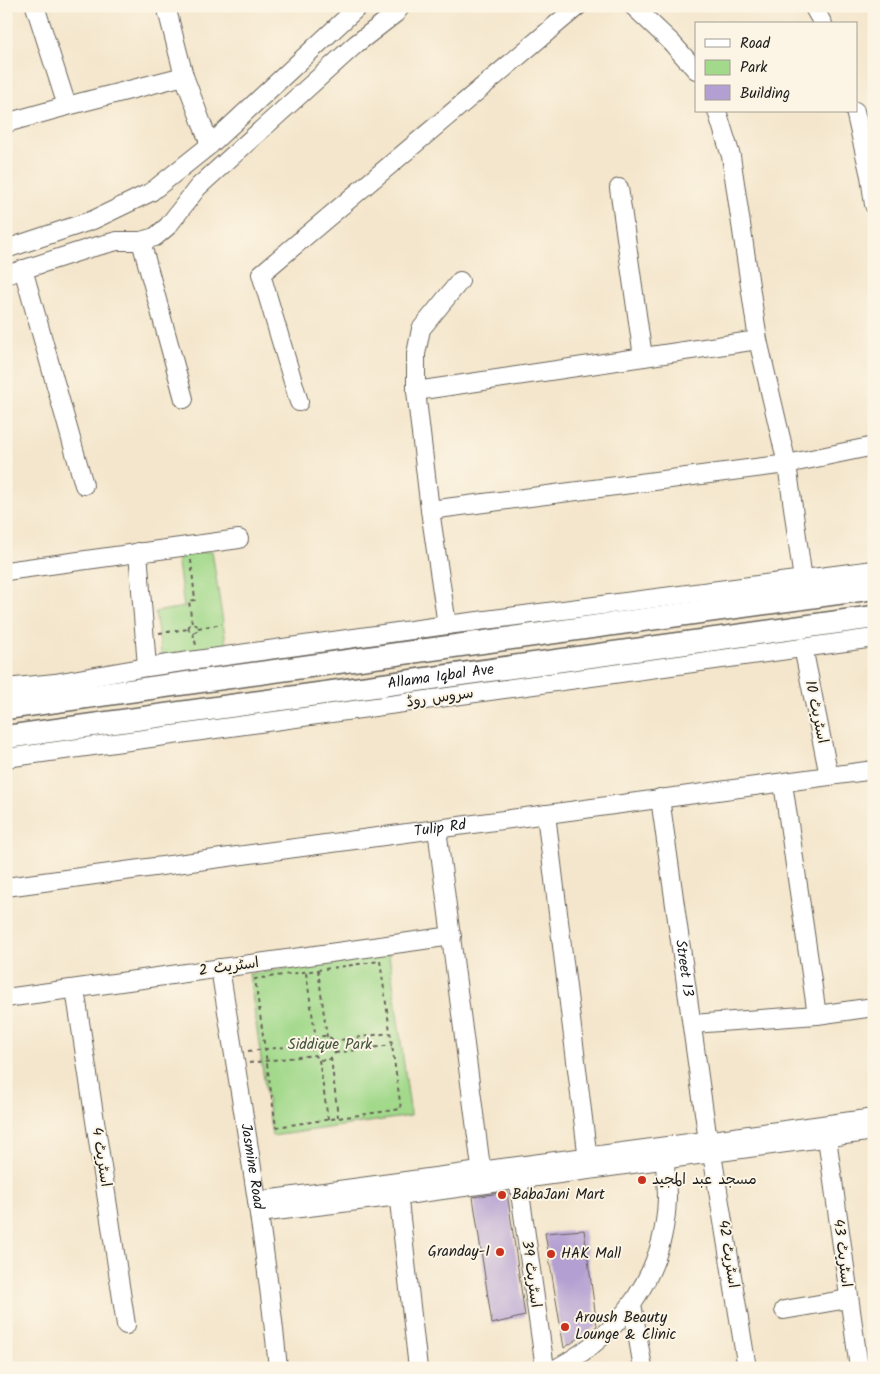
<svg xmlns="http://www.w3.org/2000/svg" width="880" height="1374" font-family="Kalam,'Playpen Sans Arabic',sans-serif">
  <rect width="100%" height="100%" fill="#fcf5e5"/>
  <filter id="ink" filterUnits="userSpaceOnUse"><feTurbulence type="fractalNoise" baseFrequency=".02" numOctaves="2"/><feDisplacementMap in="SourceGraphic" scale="10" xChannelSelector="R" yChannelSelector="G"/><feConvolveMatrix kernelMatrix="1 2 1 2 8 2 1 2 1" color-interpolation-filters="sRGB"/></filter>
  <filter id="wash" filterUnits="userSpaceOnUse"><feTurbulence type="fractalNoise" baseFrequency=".0096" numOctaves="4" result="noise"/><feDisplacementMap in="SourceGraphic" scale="20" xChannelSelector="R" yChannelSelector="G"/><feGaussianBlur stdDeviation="1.12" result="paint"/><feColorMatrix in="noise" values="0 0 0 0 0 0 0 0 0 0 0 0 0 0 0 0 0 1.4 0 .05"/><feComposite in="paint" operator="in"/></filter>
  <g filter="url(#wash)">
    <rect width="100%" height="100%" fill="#f4e6cc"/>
    <path fill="#a2d98b" stroke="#5f7a54" d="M212 551 227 649 162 658 155 612 184 607 177 556Z
      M389 954 411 1116 272 1136 249 974Z"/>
    <g id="blocks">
      <path fill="#b49fd2" d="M507 1192 525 1316 492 1324 473 1197Z
        M584 1230 597 1326 564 1348 545 1233Z"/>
    </g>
  </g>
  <g filter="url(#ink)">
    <use href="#blocks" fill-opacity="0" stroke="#68635a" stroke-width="1"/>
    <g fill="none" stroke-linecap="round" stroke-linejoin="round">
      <defs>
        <g id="minor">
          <path d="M35 6 67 106"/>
          <path d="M166 6 184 76 210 145"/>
          <path d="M633 6 671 42 696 70"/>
          <path d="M813 6 823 24"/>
          <path d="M717 111 731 156 758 340 787 464 803 580"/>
          <path d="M855 111 870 176 874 205"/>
          <path d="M6 123 67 106 184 76"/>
          <path d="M619 188 643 357"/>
          <path d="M141 241 184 399"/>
          <path d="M6 249 93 220 151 192 210 145 359 6"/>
          <path d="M23 269 84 485"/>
          <path d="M6 275 90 248 117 241H141L155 237 168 226 198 187 356 44 396 13 401 6"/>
          <path d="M416 391 758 340"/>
          <path d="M299 402 261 274 578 6"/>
          <path d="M430 510 787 464 874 446"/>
          <path d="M138 552 147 667"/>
          <path d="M6 571 239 539"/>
          <path d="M447 625 430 510 416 391V354L421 329 460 281"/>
          <path d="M803 647 829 776"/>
          <path d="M6 688 55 683 147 667 447 625 874 570"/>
          <path d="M6 758 874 638"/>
          <path d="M783 783 817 1015"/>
          <path id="s1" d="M660 798 708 1141 712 1154 747 1368"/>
          <path d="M546 814 589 1168"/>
          <path d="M437 829 483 1183"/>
          <path id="s2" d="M6 887 874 770"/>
          <path id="s3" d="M220 968C241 1101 265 1234 278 1368"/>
          <path d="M75 989 126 1325"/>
          <path d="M6 998 452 936"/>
          <path d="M692 1024 817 1015 874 1007"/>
          <path d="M827 1138 859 1368"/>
          <path d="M518 1179 545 1368"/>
          <path d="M397 1184 418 1368"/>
          <path d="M257 1201 874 1118"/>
          <path d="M259 1213 399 1196 874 1131"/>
          <path d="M632 1304 643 1368"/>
          <path d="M784 1310 848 1299"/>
          <path d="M557 1368C622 1333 665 1273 667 1198 667 1185 665 1172 665 1160"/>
        </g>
        <g id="major">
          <path d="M6 708 874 588"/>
          <path id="s4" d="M6 737 874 617"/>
        </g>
      </defs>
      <use href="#minor" stroke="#68635a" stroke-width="20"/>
      <use href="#major" stroke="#68635a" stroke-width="25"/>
      <path stroke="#68635a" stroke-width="2" stroke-dasharray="4 4" stroke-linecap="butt" d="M191 560 195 600 189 601 192 624
        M188.5 628a4.5 4.5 0 1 1 9 0a4.5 4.5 0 1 1-9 0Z
        M198 628 222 624
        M159 633 189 629
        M193 633 196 645
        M380 961 401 1109 276 1127 255 979Z
        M318 970 327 1037
        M306 973 316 1039
        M312 1048a12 12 0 1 1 24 0a12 12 0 1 1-24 0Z
        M333 1041 389 1033
        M248 1051 313 1044
        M335 1053 392 1045
        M331 1058 338 1117
        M319 1060 328 1119
        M249 1063 314 1055"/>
      <use href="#minor" stroke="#fff" stroke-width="18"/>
      <use href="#major" stroke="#fff" stroke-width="22"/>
    </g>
  </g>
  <g fill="#c8321e" stroke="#fcf5e5" stroke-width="2">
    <circle cx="642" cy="1180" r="5"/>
    <circle cx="502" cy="1195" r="5"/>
    <circle cx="500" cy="1252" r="5"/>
    <circle cx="551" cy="1254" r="5"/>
    <circle cx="565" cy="1327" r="5"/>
  </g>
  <g text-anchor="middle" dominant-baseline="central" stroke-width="4" stroke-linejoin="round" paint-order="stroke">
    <g font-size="15" fill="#1c1c1c" stroke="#fcf5e5">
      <text stroke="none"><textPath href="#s4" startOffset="439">Allama Iqbal Ave</textPath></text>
      <text transform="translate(440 698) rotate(-8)">سروس روڈ</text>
      <text transform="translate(816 712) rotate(78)">اسٹریٹ 10</text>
      <text stroke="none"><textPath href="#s2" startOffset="438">Tulip Rd</textPath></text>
      <text transform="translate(229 967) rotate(-8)">اسٹریٹ 2</text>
      <text stroke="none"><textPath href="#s1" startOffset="172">Street 13</textPath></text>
      <text transform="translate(101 1157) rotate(81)">اسٹریٹ 4</text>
      <text stroke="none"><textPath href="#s3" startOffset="201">Jasmine Road</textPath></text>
      <text transform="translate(842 1253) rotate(83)">اسٹریٹ 43</text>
      <text transform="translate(728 1254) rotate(81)">اسٹریٹ 42</text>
      <text transform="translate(531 1274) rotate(82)">اسٹریٹ 39</text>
    </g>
    <g font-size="15" fill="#44553d" stroke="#fcf5e5">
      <text x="330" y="1045">Siddique Park</text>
    </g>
    <g font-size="15" fill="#1c1c1c" stroke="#fcf5e5" text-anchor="start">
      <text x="652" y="1180">مسجد عبد المجید</text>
      <text x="512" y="1195">BabaJani Mart</text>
      <text x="490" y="1252" text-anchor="end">Granday-I</text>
      <text x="561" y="1254">HAK Mall</text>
      <text x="575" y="1318">Aroush Beauty<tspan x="575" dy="17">Lounge &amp; Clinic</tspan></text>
    </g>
  </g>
  <rect width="880" height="1374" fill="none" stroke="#fcf5e5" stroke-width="25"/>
  <rect x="695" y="22" width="162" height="90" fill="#fcf5e5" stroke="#a29e95"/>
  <rect x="705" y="39" width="25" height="8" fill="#ffffff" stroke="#a29e95"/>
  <text x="740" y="48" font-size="15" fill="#1c1c1c">Road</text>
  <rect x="705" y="60" width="25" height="15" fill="#a2d98b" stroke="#a29e95"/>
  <text x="740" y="72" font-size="15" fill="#1c1c1c">Park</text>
  <rect x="705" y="85" width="25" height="15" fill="#b49fd2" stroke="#a29e95"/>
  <text x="740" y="98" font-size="15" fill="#1c1c1c">Building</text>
</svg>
